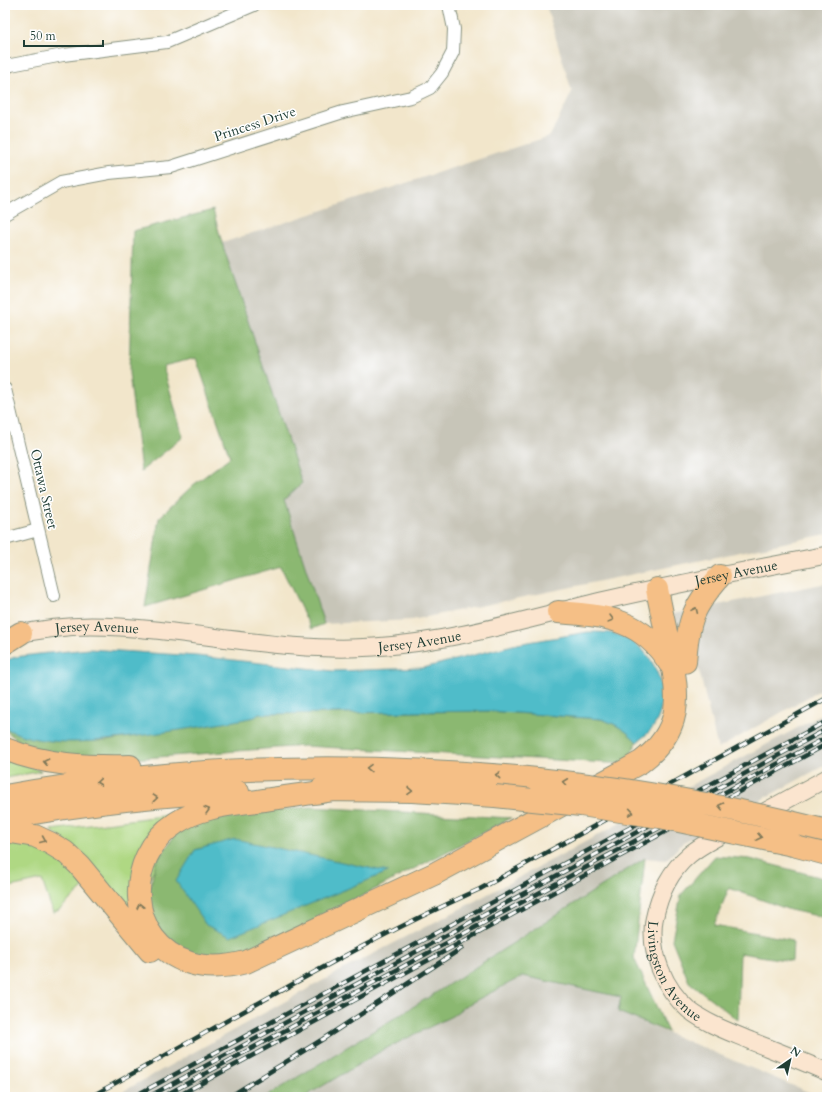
<svg xmlns="http://www.w3.org/2000/svg" width="832" height="1102" font-family="Cardo,serif">
  <rect width="100%" height="100%" fill="#fff"/>
  <filter id="ink" filterUnits="userSpaceOnUse"><feTurbulence type="fractalNoise" baseFrequency=".025" numOctaves="2"/><feDisplacementMap in="SourceGraphic" scale="8" xChannelSelector="R" yChannelSelector="G"/><feConvolveMatrix kernelMatrix="1 2 1 2 8 2 1 2 1" color-interpolation-filters="sRGB"/></filter>
  <filter id="wash" filterUnits="userSpaceOnUse"><feTurbulence type="fractalNoise" baseFrequency=".012" numOctaves="4" result="noise"/><feDisplacementMap in="SourceGraphic" scale="16" xChannelSelector="R" yChannelSelector="G"/><feGaussianBlur stdDeviation="0.9" result="paint"/><feColorMatrix in="noise" values="0 0 0 0 0 0 0 0 0 0 0 0 0 0 0 0 0 1.4 0 .05"/><feComposite in="paint" operator="in"/></filter>
  <g filter="url(#wash)">
    <rect width="100%" height="100%" fill="#f2e6cb"/>
    <path fill="#c7c5b8" d="M546 5H827V534L412 620 324 624 284 500 222 243 550 136 572 92Z
      M827 583V686L718 749 698 666 673 614Z
      M827 712V764L684 842 666 860 645 858 434 994 265 1097H113L340 971 460 909Z
      M523 976 622 997 618 1012 820 1097H304L383 1050 452 1016 465 1006Z"/>
    <path fill="#afd883" stroke="#678a5c" d="M5 757 41 771 5 778Z
      M177 814 133 918 69 845 51 830Z
      M5 840 30 841 61 858 84 887 59 910 53 913 42 880 5 888Z"/>
    <path fill="#8bb871" stroke="#557a52" d="M213 210 222 243 302 483 284 500 324 624 311 629 281 567 145 607 159 518 192 486 230 457 196 358 163 366 183 437 141 471 129 373 133 231Z
      M488 711 601 719C616 724 626 730 637 742L626 764 304 746 105 761 29 749 5 730V728L28 736 47 739 72 741H106L259 714Z
      M310 807 511 818 274 942 227 958 206 960 181 949 154 926 148 896 156 862 177 832 209 817Z
      M715 856 750 859 827 879V918L790 910 729 888 714 925 793 940 792 961 740 953 738 1020 689 982 672 940 681 895Z
      M645 858 634 958 668 1032 618 1012 621 997 523 976 465 1006 452 1016 383 1050 304 1097H265L434 994Z"/>
    <path fill="#4fbcc9" stroke="#377c7e" d="M588 632C600 632 613 632 624 637 657 651 675 700 651 730 647 734 642 738 637 742 626 730 616 724 601 719L488 711 259 714 255 717C221 724 187 729 152 734 107 740 47 751 5 728V661L15 657 39 654 89 649 197 656 333 671 423 668 517 644Z
      M235 839 388 872 230 937 206 925 176 881 195 850Z"/>
  </g>
  <g filter="url(#ink)">
    <g fill="none" stroke-linecap="round" stroke-linejoin="round">
      <defs>
        <path id="street" d="M5 68 11 65 63 55 167 42 254 5
          M5 214 61 182 109 173 171 167 343 112 411 97 430 88 442 73 453 52 454 29 449 5
          M5 389 54 596
          M5 539 38 530"/>
        <g id="secondary">
          <path id="s1" d="M9 636C36 630 63 626 91 626 186 627 279 654 374 647 453 642 530 618 606 600 680 583 753 569 827 555"/>
          <path id="s2" d="M827 778C799 793 772 808 744 823 726 833 706 841 689 855 669 872 659 895 654 920 649 952 664 989 689 1010 707 1024 730 1032 751 1041 776 1051 802 1061 827 1072"/>
        </g>
        <path id="highway" d="M558 612C607 616 642 619 670 664
          M5 643 21 633
          M685 662C688 621 692 608 720 576
          M5 749C45 765 86 767 130 766
          M320 790 412 791 495 796
          M335 790C309 794 283 797 257 801 229 805 200 807 176 823 123 857 126 943 190 963 209 969 227 967 246 962L434 874 641 762C682 731 680 699 670 652 666 631 661 610 657 589
          M5 796C181 765 360 761 537 779
          M5 818C82 804 160 794 238 792
          M5 831 35 836 50 843 65 852 79 865 150 951
          M793 845 827 854"/>
      </defs>
      <use href="#street" stroke="#889280" stroke-width="14"/>
      <use href="#secondary" stroke="#889280" stroke-width="19"/>
      <use href="#highway" stroke="#889280" stroke-width="24"/>
      <use href="#street" stroke="#fff" stroke-width="12"/>
      <use href="#secondary" stroke="#fbe5cf" stroke-width="17"/>
      <use href="#highway" stroke="#f5bf86" stroke-width="22"/>
      <defs>
        <path id="rail" d="M90 1097C219 1027 346 949 480 889L827 698
          M133 1097 827 721
          M148 1097 827 729
          M162 1097 827 737
          M176 1097 827 744
          M229 1097 323 1039 462 948"/>
      </defs>
      <use href="#rail" stroke="#1f3d34" stroke-width="4.5"/>
      <use href="#rail" stroke="#fff" stroke-width="3" stroke-dasharray="9" stroke-linecap="butt"/>
      <defs>
        <path id="highway-bridge" d="M537 779C635 789 731 807 827 831
          M495 796 581 805 660 817 793 845"/>
      </defs>
      <use href="#highway-bridge" stroke="#889280" stroke-width="24" stroke-linecap="butt"/>
      <use href="#highway-bridge" stroke="#f5bf86" stroke-width="22"/>
    </g>
    <defs><path id="oneway-chevron" d="M-2-3.5L2.5 0L-2 3.5" fill="none" stroke-width="1.6" stroke-linecap="round" stroke-linejoin="round"/></defs>
    <g stroke="#7f7859">
      <use href="#oneway-chevron" transform="translate(695 610) rotate(-66)"/>
      <use href="#oneway-chevron" transform="translate(611 619) rotate(15)"/>
      <use href="#oneway-chevron" transform="translate(46 762) rotate(-168)"/>
      <use href="#oneway-chevron" transform="translate(369 768) rotate(-179)"/>
      <use href="#oneway-chevron" transform="translate(498 775) rotate(-175)"/>
      <use href="#oneway-chevron" transform="translate(99 782) rotate(174)"/>
      <use href="#oneway-chevron" transform="translate(565 782) rotate(-173)"/>
      <use href="#oneway-chevron" transform="translate(410 791) rotate(2)"/>
      <use href="#oneway-chevron" transform="translate(155 798) rotate(-5)"/>
      <use href="#oneway-chevron" transform="translate(721 806) rotate(-168)"/>
      <use href="#oneway-chevron" transform="translate(207 810) rotate(-16)"/>
      <use href="#oneway-chevron" transform="translate(631 812) rotate(9)"/>
      <use href="#oneway-chevron" transform="translate(759 837) rotate(13)"/>
      <use href="#oneway-chevron" transform="translate(43 840) rotate(23)"/>
      <use href="#oneway-chevron" transform="translate(140 906) rotate(-102)"/>
    </g>
  </g>
  <g text-anchor="middle" dominant-baseline="central" stroke-width="3" stroke-linejoin="round" paint-order="stroke">
    <g font-size="14" fill="#1f3d34" stroke="#fff">
      <text transform="translate(255 124) rotate(-18)">Princess Drive</text>
      <text transform="translate(44 489) rotate(77)">Ottawa Street</text>
      <text stroke="none"><textPath href="#s1" startOffset="737">Jersey Avenue</textPath></text>
      <text stroke="none"><textPath href="#s1" startOffset="89">Jersey Avenue</textPath></text>
      <text stroke="none"><textPath href="#s1" startOffset="413">Jersey Avenue</textPath></text>
      <text stroke="none"><textPath href="#s2" startOffset="291">Livingston Avenue</textPath></text>
    </g>
  </g>
  <rect width="832" height="1102" fill="none" stroke="#fff" stroke-width="20"/>
  <g transform="translate(790 1060) rotate(34)" stroke="#ffffff" stroke-width="3" paint-order="stroke">
  <path d="M0-3L7 15L0 10L-7 15Z" fill="#1f3d34"/>
  <text y="-6" font-size="11" font-weight="bold" text-anchor="middle" fill="#1f3d34">N</text>
  </g>
  <path d="M24 40v6h79v-6" fill="none" stroke="#1f3d34" stroke-width="2"/>
  <text x="30" y="40" font-size="12" fill="#1f3d34" stroke="#ffffff" stroke-width="3" paint-order="stroke">50 m</text>
</svg>
